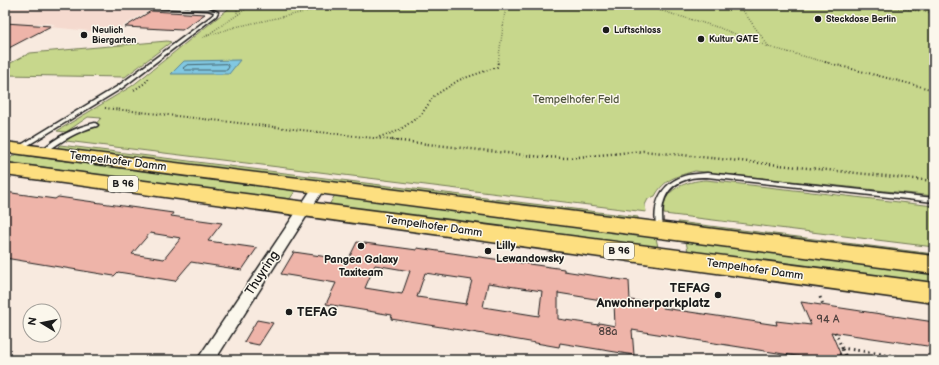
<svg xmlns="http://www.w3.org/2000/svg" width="939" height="365" font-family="'Balsamiq Sans',sans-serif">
  <rect width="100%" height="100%" fill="#f8eadf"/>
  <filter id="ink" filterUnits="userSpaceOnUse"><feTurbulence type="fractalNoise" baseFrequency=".025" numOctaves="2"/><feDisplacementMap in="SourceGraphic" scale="8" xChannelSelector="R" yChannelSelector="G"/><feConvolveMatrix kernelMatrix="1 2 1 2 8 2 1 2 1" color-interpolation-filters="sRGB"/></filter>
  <g filter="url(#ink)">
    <path fill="#f5dacf" d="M5 5H129L125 8 150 10 111 33 50 27 55 24 39 23 35 25 5 23Z"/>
    <path fill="#c7d78c" stroke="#727a54" d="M209 5H934V196L695 171C677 176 664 179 655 196L648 199 645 205 646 212 66 141 78 132 93 127 101 118 88 117 66 132 57 131 132 86 232 6Z
      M167 41 171 42 125 77 5 75V66L30 53Z
      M60 145 638 217V221L57 148Z
      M16 154 43 158 296 190 289 200 5 162Z
      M706 180 934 206V247L664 214C660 189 687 181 706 180Z
      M335 195 655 237 656 238 658 247 329 205Z
      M678 222 934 254V257L679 226Z
      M686 241 934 273V285L688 252Z"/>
    <path fill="#81c8e2" stroke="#598393" d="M240 60 229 74H171L184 61Z"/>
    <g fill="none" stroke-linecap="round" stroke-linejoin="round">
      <path stroke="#44616b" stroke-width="1" d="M227 64 229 67 227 70H185L183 68 187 65Z"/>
    </g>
    <path fill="#eeb4a9" stroke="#1c1c1c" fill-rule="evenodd" d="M151 11 205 14 182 30 125 27Z
      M5 23 51 26 5 50Z
      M5 192 55 199 58 197 173 213 171 216 222 223 208 241 257 248 242 270 191 262 175 281 118 272 114 276 5 258ZM150 233 181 238 164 259 132 254Z
      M357 242 417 250V248L564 269V271L629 281 630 300 663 304V308L777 325 776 321 811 325 801 302 934 322V347L831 332 843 360H822L632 330 634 355 560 343 559 347 460 330 391 319 392 315 326 304 336 283 281 274 294 252 348 260ZM375 265 410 271 402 294 365 288ZM425 273 472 280 466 304 417 297ZM488 283 542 291 539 316 483 307ZM558 293 614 302 615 326 599 323V325L558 319Z
      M257 320 273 323 259 345 244 342Z"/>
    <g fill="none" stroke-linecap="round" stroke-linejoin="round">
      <defs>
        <path id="lane" d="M133 5 208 8 218 12 216 16 122 88 20 150H16L15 149 16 148 118 86 213 15 214 12 208 10 134 7 132 6Z
          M95 123 98 125 97 126C77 131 62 141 46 152L44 153 41 151C56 137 76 127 95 123Z
          M707 173 934 198V202L707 177C701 177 694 177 688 179 663 186 660 206 663 229L662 231H658C655 224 655 216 656 209 658 191 671 179 688 175 694 174 701 174 707 173Z"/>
        <path id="street" d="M319 183 323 184 325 187 215 360H197L315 184Z"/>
        <path id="primary" d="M5 142 934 256V274L5 152Z
          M5 163 934 283V303L5 175Z"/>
      </defs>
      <use href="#lane" stroke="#1c1c1c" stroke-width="3"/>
      <use href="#street" stroke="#1c1c1c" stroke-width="3"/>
      <use href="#primary" stroke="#1c1c1c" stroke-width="3"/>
      <path stroke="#1c1c1c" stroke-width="1.5" stroke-dasharray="0.5 2" stroke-linecap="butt" d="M237 5V15
        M641 5 717 27 769 47 829 63
        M739 5 769 47
        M876 5 934 13
        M207 36 235 27 337 5
        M203 38 252 5
        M498 63 506 5"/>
      <path stroke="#1c1c1c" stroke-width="2" stroke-dasharray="1 2.5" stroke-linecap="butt" d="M825 62 934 90
        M134 90 145 83 149 78
        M105 108 400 141
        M376 138 398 131 421 115 434 96 459 80 497 67 498 62"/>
      <path stroke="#1c1c1c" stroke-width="2.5" stroke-dasharray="1 3" stroke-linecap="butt" d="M392 140 542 157 567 158 643 151 934 181"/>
      <path stroke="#1c1c1c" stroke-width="3" stroke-dasharray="1.5 4" stroke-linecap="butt" d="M820 297 823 305
        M835 332 842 348 922 360
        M839 354 845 355 842 349"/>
      <use href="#lane" fill="#fbf7ec" fill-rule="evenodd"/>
      <use href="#street" fill="#fbf7ec" fill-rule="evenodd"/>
      <use href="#primary" fill="#fddf80" fill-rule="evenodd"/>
    </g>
  </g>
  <g fill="#1c1c1c" stroke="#fbf7ec" stroke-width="1.5">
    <circle cx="818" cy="19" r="4"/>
    <circle cx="606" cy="30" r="4"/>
    <circle cx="84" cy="35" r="4"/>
    <circle cx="701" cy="39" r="4"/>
    <circle cx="361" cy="246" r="4"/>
    <circle cx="488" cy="251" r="4"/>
    <circle cx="718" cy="295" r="4"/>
    <circle cx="289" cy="312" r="4"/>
  </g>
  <g text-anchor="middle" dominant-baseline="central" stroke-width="3" stroke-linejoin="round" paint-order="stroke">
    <g font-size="9" font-weight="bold" fill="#1c1c1c" stroke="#fbf7ec" text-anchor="start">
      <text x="826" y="19">Steckdose Berlin</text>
      <text x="92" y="30">Neulich<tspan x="92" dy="10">Biergarten</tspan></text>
      <text x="614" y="30">Luftschloss</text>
      <text x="709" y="39">Kultur GATE</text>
    </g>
    <g fill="#fbf7ec" stroke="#5f5e5a" stroke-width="1">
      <rect x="108" y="176" width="30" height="16" rx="3"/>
      <rect x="604" y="243" width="30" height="16" rx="3"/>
    </g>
    <g font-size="10" font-weight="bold" fill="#1c1c1c">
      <text x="123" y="184">B 96</text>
      <text x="619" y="251">B 96</text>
    </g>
    <g font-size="11" fill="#4f543e" stroke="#fbf7ec">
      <text x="576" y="99">Tempelhofer Feld</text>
    </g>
    <g font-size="11" fill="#1c1c1c" stroke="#fbf7ec">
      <text transform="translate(118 161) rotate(7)">Tempelhofer Damm</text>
      <text transform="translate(434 226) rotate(8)">Tempelhofer Damm</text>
      <text transform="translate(755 269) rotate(8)">Tempelhofer Damm</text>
    </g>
    <g font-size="11" font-weight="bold" fill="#1c1c1c" stroke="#fbf7ec" text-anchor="start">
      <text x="496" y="245">Lilly<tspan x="496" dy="13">Lewandowsky</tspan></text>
      <text x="361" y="259" text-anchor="middle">Pangea Galaxy<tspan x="361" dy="13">Taxiteam</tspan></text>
    </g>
    <g font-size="11" fill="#50423f">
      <text x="828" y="319">94 A</text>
      <text x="608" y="331">88a</text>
    </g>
    <g font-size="13" fill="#1c1c1c" stroke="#fbf7ec">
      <text transform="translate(262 273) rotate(-57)">Thuyring</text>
    </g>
    <g font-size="13" font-weight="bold" fill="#1c1c1c" stroke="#fbf7ec" text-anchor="end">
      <text x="710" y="288">TEFAG<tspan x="710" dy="15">Anwohnerparkplatz</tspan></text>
      <text x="297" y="312" text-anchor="start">TEFAG</text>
    </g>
  </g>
  <rect width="939" height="365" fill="none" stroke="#fbf7ec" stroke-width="20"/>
  <rect x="10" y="10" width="919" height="345" fill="none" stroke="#1c1c1c" stroke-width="1.5" filter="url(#ink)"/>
  <g transform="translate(42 323) rotate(280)"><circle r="19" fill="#fbf7ec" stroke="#a29f99"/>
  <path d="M0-3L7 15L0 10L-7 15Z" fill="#1c1c1c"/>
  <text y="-6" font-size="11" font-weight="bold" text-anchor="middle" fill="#1c1c1c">N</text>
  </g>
</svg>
